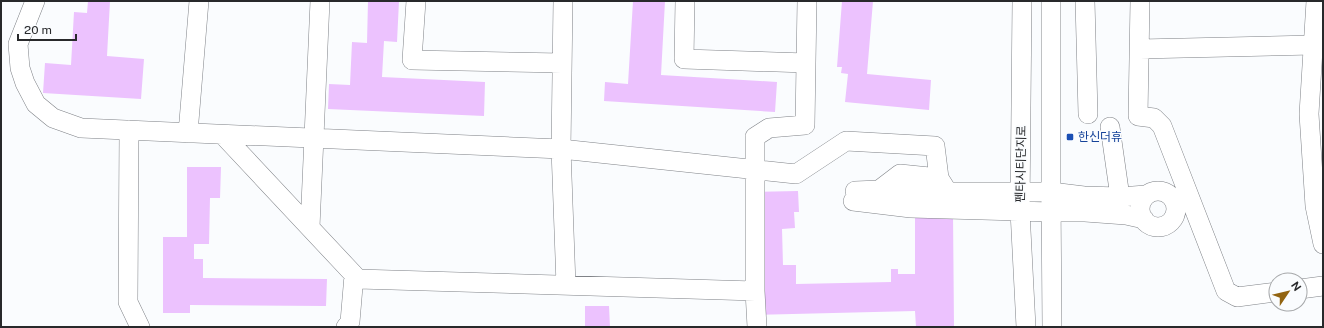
<svg xmlns="http://www.w3.org/2000/svg" width="1324" height="328" font-family="'Public Sans','Noto Sans KR',sans-serif">
  <rect width="100%" height="100%" fill="#fafcfe"/>
  <path fill="#ecc2fe" d="M88 1H110L107 56 144 59 141 99 43 93 45 63 71 65 74 12 87 13Z
    M368 1H399L397 42 384 41 382 77 485 82 484 116 328 109 329 84 350 85 352 42 367 43Z
    M633 1H665L661 75 777 82 775 112 604 101 605 82 628 84Z
    M842 1H873L867 74 931 80 929 110 845 102 848 74 841 73 842 67H837Z
    M187 167H221L220 198H210L209 244H194V259H203V278L327 279 326 306 190 305V313H163V237H187Z
    M798 191 799 212H794L795 228 782 229 783 265H796V284L891 282V269H898V274H915V213H953L954 327H916L915 311 757 315 754 192Z
    M585 306H609L610 327H585Z"/>
  <g fill="none" stroke-linecap="round" stroke-linejoin="round">
    <defs>
      <path id="minor" d="M35 1 18 44 20 68 25 83 36 104 53 118 81 128 561 149 796 174 846 141 935 146 939 178
        M416 1 412 60 562 63
        M563 1 561 149 566 285
        M685 1 684 59 806 63
        M1022 1 1020 211 1026 327
        M1051 1V192L1052 327
        M1085 1 1088 114
        M1140 1 1138 116 1154 118 1162 126 1226 291 1237 297 1276 292
        M1316 1 1309 114 1315 206 1323 244
        M1140 49 1313 45
        M1110 127 1120 197
        M129 130 128 302 140 327
        M188 133 199 1
        M223 135 358 279 755 291
        M879 190 900 174 939 178 946 189
        M855 191 879 190 948 192H1051L1084 196 1120 197 1146 195
        M1140 209a18 18 0 1 1 36 0a18 18 0 1 1-36 0Z
        M853 201 911 208 1051 212H1085L1126 215 1144 219
        M310 227 320 1
        M1300 289 1323 286
        M346 327 350 322 354 275
        M757 327 755 291V137L769 128 805 125 807 1"/>
    </defs>
    <use href="#minor" stroke="#7f8287" stroke-width="20"/>
    <use href="#minor" stroke="#fff" stroke-width="19"/>
  </g>
  <rect fill="#1a4fb4" stroke="#fafcfe" stroke-width="1.5" x="1066" y="133" width="8" height="8" rx="2"/>
  <g text-anchor="middle" dominant-baseline="central" stroke-width="3" stroke-linejoin="round" paint-order="stroke">
    <g font-size="12" fill="#164399" stroke="#fafcfe" text-anchor="start">
      <text x="1078" y="137">한신더휴</text>
    </g>
    <g font-size="12" fill="#28292b" stroke="#fafcfe">
      <text transform="translate(1021 164) rotate(-89)">펜타시티단지로</text>
    </g>
  </g>
  <rect width="1324" height="328" fill="none" stroke="#28292b" stroke-width="4"/>
  <g transform="translate(1288 292) rotate(55)"><circle r="19" fill="#fafcfe" stroke="#a6a8aa"/>
  <path d="M0-3L7 15L0 10L-7 15Z" fill="#926411"/>
  <text y="-6" font-size="11" font-weight="bold" text-anchor="middle" fill="#28292b">N</text>
  </g>
  <path d="M18 34v6h58v-6" fill="none" stroke="#28292b" stroke-width="2"/>
  <text x="24" y="34" font-size="12" fill="#28292b" stroke="#fafcfe" stroke-width="3" paint-order="stroke">20 m</text>
</svg>
